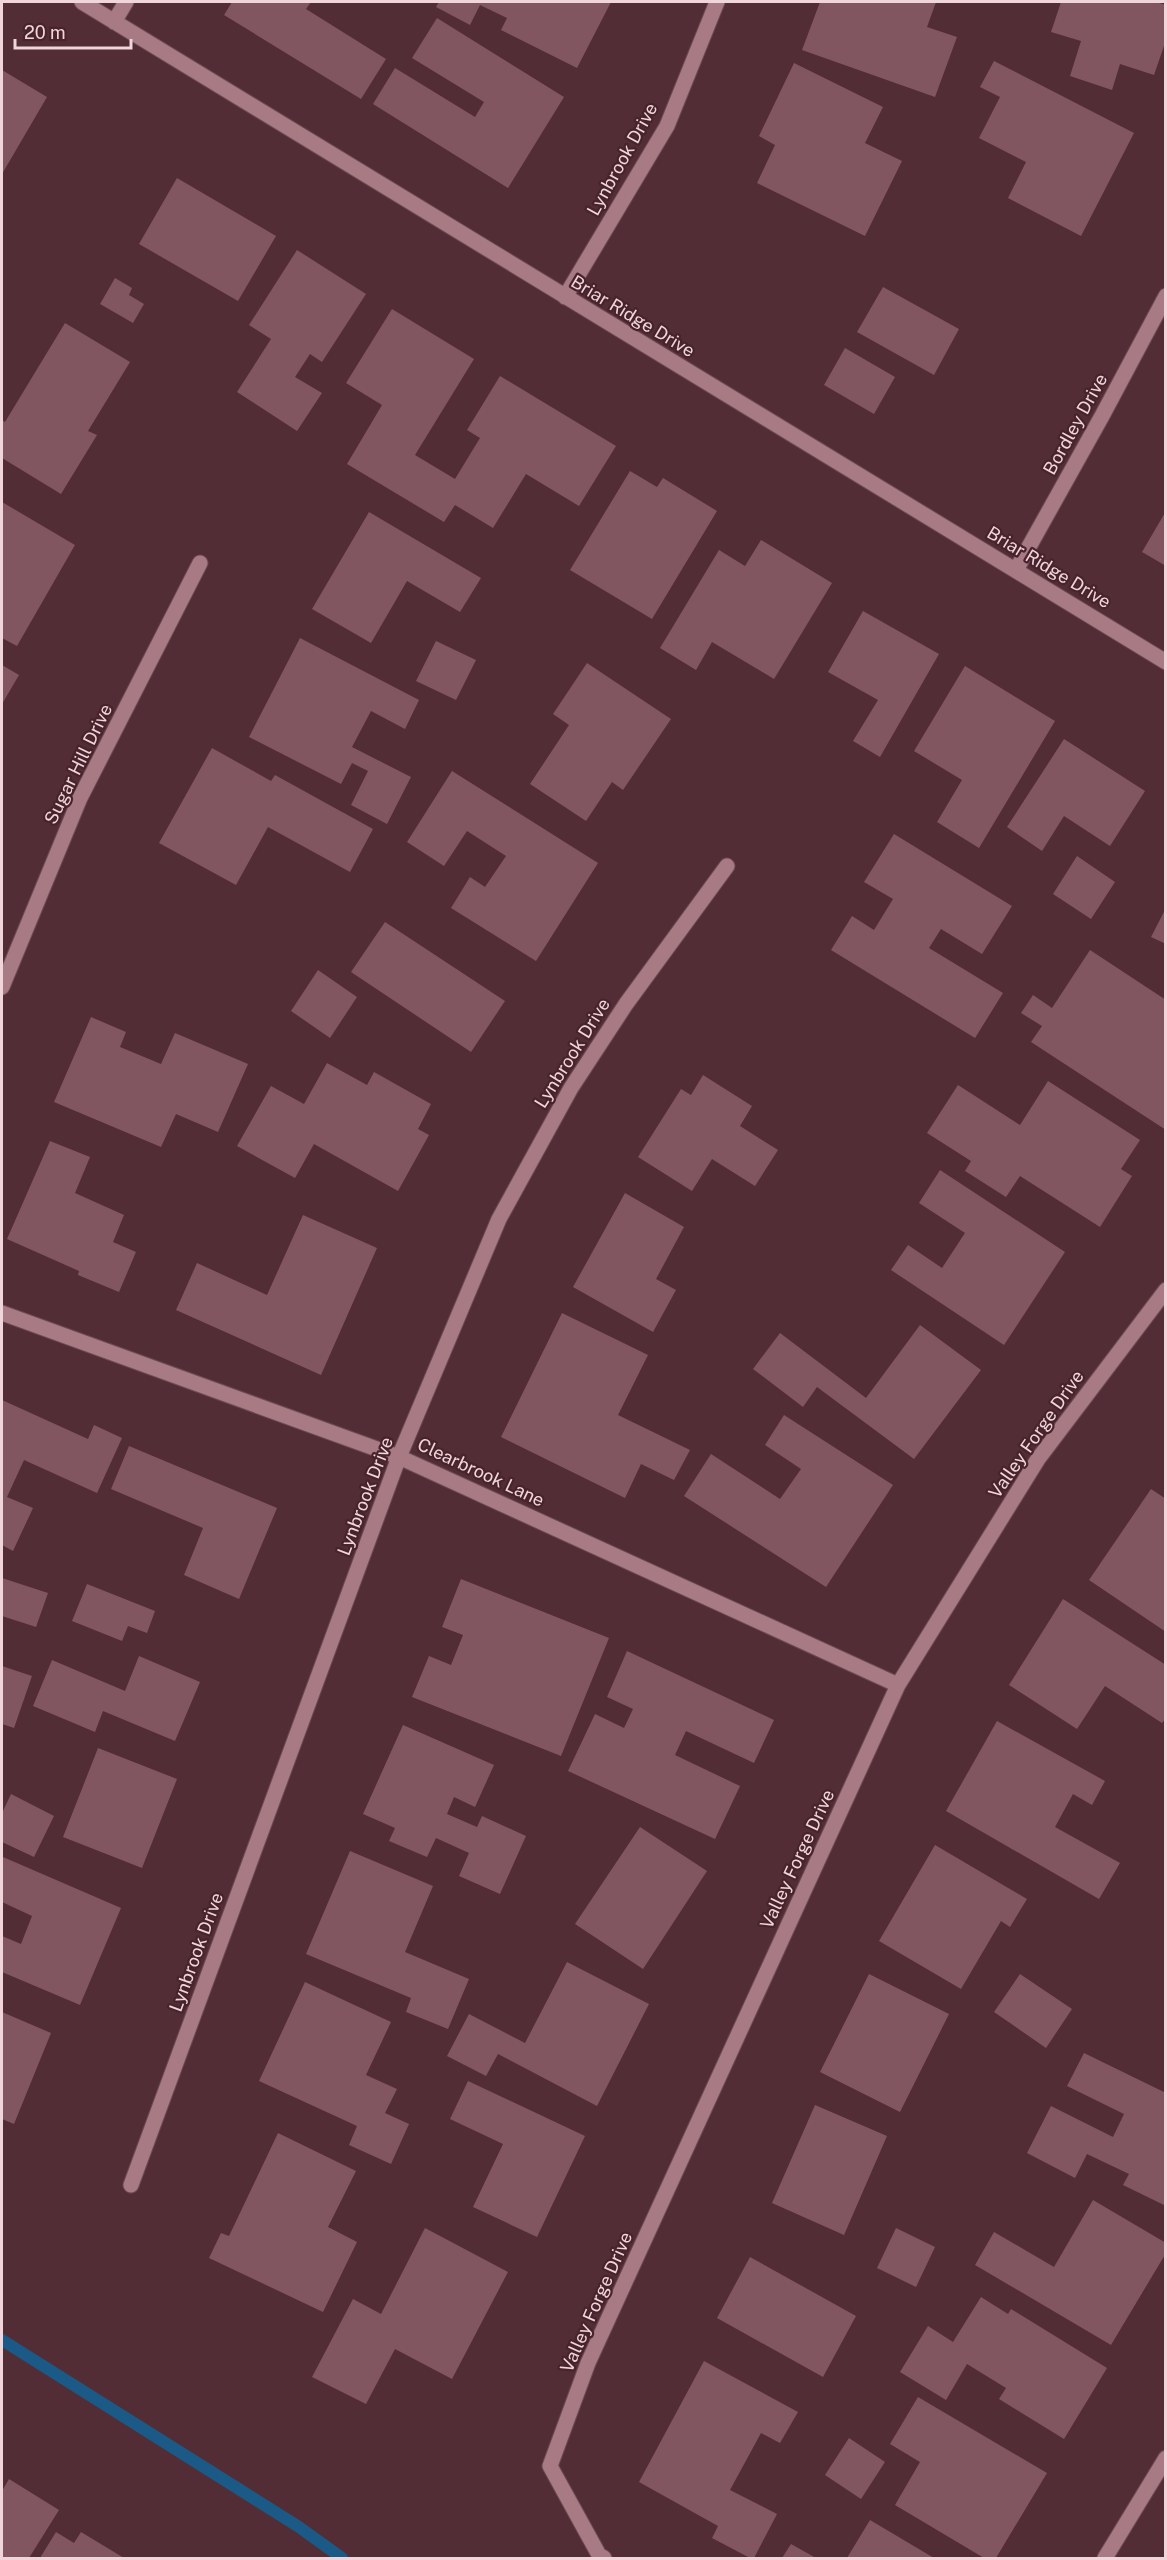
<svg xmlns="http://www.w3.org/2000/svg" width="1167" height="2560" font-family="'Public Sans',sans-serif">
  <rect width="100%" height="100%" fill="#532d36"/>
  <g fill="none" stroke-linecap="round" stroke-linejoin="round">
    <path stroke="#1b5986" stroke-width="12" d="M2 2340 299 2527 342 2558"/>
  </g>
  <path fill="#815660" d="M232 2H311L306 9 386 59 361 99 224 15Z
    M439 2H611L577 68 501 30 507 18 480 5 470 25 436 7Z
    M820 2H936L927 27 957 37 935 97 802 50Z
    M1061 2H1156L1166 5V40L1154 75 1120 64 1112 90 1070 76 1081 41 1051 32Z
    M437 18 564 97 508 188 373 104 395 68 475 117 484 102 412 58Z
    M994 61 1134 133 1081 236 1008 198 1026 162 979 138 1000 97 980 87Z
    M794 63 883 107 865 143 902 161 865 236 757 183 775 145 759 136Z
    M2 70 47 97 2 174Z
    M177 178 276 236 238 301 139 244Z
    M297 250 366 294 322 362 310 354 295 377 322 393 297 431 237 392 271 339 249 325Z
    M115 278 132 288 129 295 144 304 133 323 100 304Z
    M883 287 959 329 934 375 857 332Z
    M392 309 474 359 415 455 455 479 480 438 467 430 500 376 616 446 579 506 526 474 493 528 455 505 444 522 347 464 382 405 346 383Z
    M65 323 130 362 88 431 97 435 61 494 2 458V420L5 422Z
    M845 348 895 377 874 414 824 385Z
    M630 471 657 487 663 478 717 511 652 619 570 570Z
    M2 502 75 545 17 646 2 638Z
    M1166 511V566L1142 552Z
    M369 512 481 578 460 612 407 581 371 643 312 609Z
    M761 540 832 583 774 679 712 642 696 670 660 648 719 550 745 566Z
    M863 611 939 654 880 757 853 741 878 700 828 672Z
    M300 638 419 700 405 729 371 711 352 747 411 777 387 824 351 805 368 771 352 763 341 784 249 737Z
    M436 641 476 660 456 700 416 681Z
    M587 663 671 719 623 790 612 782 586 821 530 784 569 725 553 714Z
    M2 665 19 675 2 704Z
    M965 666 1055 721 979 848 937 822 962 780 914 751Z
    M1064 739 1145 791 1110 846 1064 816 1042 851 1007 827Z
    M212 748 271 781 275 775 373 829 350 872 268 827 236 885 159 843Z
    M452 771 598 863 536 961 451 908 470 877 485 887 506 856 467 831 444 866 407 842Z
    M894 834 1012 906 982 954 941 929 929 948 1003 993 975 1038 831 950 852 916 874 930 893 899 864 882Z
    M1077 856 1115 882 1091 919 1053 894Z
    M1166 908V944L1151 937Z
    M385 922 505 1001 471 1052 351 972Z
    M1090 950 1166 1000V1130L1031 1042 1042 1026 1021 1013 1033 995 1052 1008Z
    M318 970 357 997 330 1038 291 1011Z
    M91 1017 126 1032 120 1047 161 1064 175 1033 248 1064 218 1132 176 1114 161 1147 54 1102Z
    M327 1063 367 1085 374 1072 431 1104 418 1129 429 1135 398 1191 314 1144 295 1178 237 1146 271 1086 304 1104Z
    M703 1075 752 1106 740 1126 778 1150 755 1186 712 1159 692 1191 638 1157 681 1089 691 1095Z
    M1048 1081 1140 1140 1121 1169 1132 1176 1100 1227 1020 1176 1006 1197 965 1171 971 1161 927 1133 958 1085 1020 1125Z
    M50 1141 90 1157 75 1193 124 1215 113 1242 136 1252 119 1292 78 1275 79 1271 7 1239Z
    M940 1170 1065 1252 1004 1345 891 1270 908 1245 942 1268 965 1233 919 1203Z
    M625 1193 684 1227 656 1279 676 1290 653 1332 573 1287Z
    M303 1215 377 1248 321 1375 176 1310 197 1263 267 1295Z
    M562 1313 648 1355 618 1415 690 1450 674 1480 641 1464 625 1498 501 1437Z
    M920 1325 981 1370 914 1459 817 1387 803 1407 753 1369 780 1333 866 1398Z
    M2 1400 88 1439 94 1425 122 1438 97 1493 24 1460 7 1497 33 1508 13 1551 2 1545Z
    M784 1415 893 1485 826 1587 684 1496 711 1454 780 1499 801 1469 765 1445Z
    M129 1446 277 1508 239 1599 184 1575 203 1528 111 1489Z
    M1151 1489 1166 1499V1632L1089 1580Z
    M2 1578 48 1593 36 1627 2 1616Z
    M461 1579 609 1638 561 1756 412 1697 429 1656 451 1665 463 1635 442 1627Z
    M87 1584 155 1611 147 1633 128 1626 122 1641 72 1621Z
    M1063 1599 1166 1665V1718L1162 1723 1105 1686 1077 1729 1009 1685Z
    M627 1651 774 1720 754 1763 686 1731 675 1755 740 1786 715 1839 568 1771 595 1714 624 1728 633 1709 607 1697Z
    M139 1656 200 1682 175 1741 103 1711 95 1732 33 1706 52 1660 125 1691Z
    M2 1666 32 1676 14 1728 2 1724Z
    M997 1721 1105 1781 1092 1805 1073 1794 1055 1827 1120 1863 1099 1899 946 1811Z
    M403 1725 494 1765 475 1807 454 1797 447 1814 477 1827 482 1816 526 1836 500 1894 459 1876 469 1853 436 1838 427 1857 389 1841 395 1828 363 1814Z
    M98 1748 177 1779 142 1868 63 1837Z
    M11 1794 54 1816 34 1857 2 1842V1813Z
    M640 1827 707 1871 643 1969 575 1924Z
    M935 1845 1027 1899 1010 1927 1001 1921 961 1989 879 1941Z
    M350 1851 433 1886 405 1952 469 1979 448 2029 406 2012 411 1998 306 1954Z
    M3 1857 121 1908 80 2005 2 1972V1936L21 1944 32 1916 2 1902Z
    M567 1962 649 2004 597 2106 498 2054 486 2076 447 2056 469 2014 525 2043Z
    M869 1974 949 2014 900 2112 820 2072Z
    M1020 1974 1072 2009 1046 2048 994 2012Z
    M305 1982 391 2022 366 2075 397 2089 385 2113 409 2124 391 2164 349 2145 357 2126 259 2081Z
    M2 2012 51 2033 14 2124 2 2119Z
    M1084 2053 1166 2093V2206L1123 2185 1129 2174 1087 2154 1075 2178 1027 2153 1051 2106 1113 2137 1124 2114 1067 2086Z
    M468 2081 585 2136 537 2237 473 2207 503 2144 450 2119Z
    M815 2105 887 2136 844 2235 772 2203Z
    M278 2133 356 2171 328 2227 357 2242 323 2312 209 2258 221 2233 229 2236Z
    M1093 2200 1166 2243V2253L1111 2345 975 2265 994 2232 1054 2267Z
    M425 2228 508 2272 452 2379 395 2349 366 2404 312 2377 353 2299 381 2314Z
    M896 2228 935 2247 916 2287 877 2268Z
    M750 2257 856 2316 823 2377 717 2318Z
    M981 2297 1008 2314 1011 2309 1107 2368 1064 2439 999 2399 1006 2388 967 2364 946 2400 900 2372 928 2326 953 2342Z
    M704 2361 798 2412 780 2443 761 2433 730 2490 777 2514 754 2558H750L712 2538 718 2526 639 2482Z
    M918 2397 1047 2473 996 2558H984L895 2505 920 2462 890 2444Z
    M849 2438 885 2462 861 2499 825 2475Z
    M9 2479 59 2510 29 2558H2V2491Z
    M870 2520 934 2558H847Z
    M56 2532 74 2543 81 2532 124 2558H40Z
    M791 2544 816 2558H782Z"/>
  <g fill="none" stroke-linecap="round" stroke-linejoin="round">
    <defs>
      <path id="minor" d="M82 2 1166 662
        M114 22 126 2
        M565 297 667 126 717 2
        M1016 570 1102 416 1166 296
        M2 987 80 798 200 563
        M2 1313 399 1457 898 1685
        M131 2185 399 1457 499 1219 571 1088 626 1004 727 866
        M604 2558 599 2555 550 2466 588 2363 898 1685 1038 1459 1166 1290
        M1105 2558 1166 2458"/>
    </defs>
    <use href="#minor" stroke="#6b4a53" stroke-width="17"/>
    <use href="#minor" stroke="#a77a84" stroke-width="15"/>
  </g>
  <g text-anchor="middle" dominant-baseline="central" stroke-width="4.5" stroke-linejoin="round" paint-order="stroke">
    <g font-size="18" fill="#f0d6db" stroke="#48232c">
      <text transform="translate(622 159) rotate(-61)">Lynbrook Drive</text>
      <text transform="translate(633 316) rotate(31)">Briar Ridge Drive</text>
      <text transform="translate(1075 424) rotate(-61)">Bordley Drive</text>
      <text transform="translate(1049 567) rotate(31)">Briar Ridge Drive</text>
      <text transform="translate(78 764) rotate(-64)">Sugar Hill Drive</text>
      <text transform="translate(572 1053) rotate(-58)">Lynbrook Drive</text>
      <text transform="translate(1036 1434) rotate(-55)">Valley Forge Drive</text>
      <text transform="translate(481 1472) rotate(25)">Clearbrook Lane</text>
      <text transform="translate(365 1496) rotate(-69)">Lynbrook Drive</text>
      <text transform="translate(797 1859) rotate(-65)">Valley Forge Drive</text>
      <text transform="translate(196 1952) rotate(-70)">Lynbrook Drive</text>
      <text transform="translate(596 2302) rotate(-66)">Valley Forge Drive</text>
    </g>
  </g>
  <rect width="1167" height="2560" fill="none" stroke="#f0d6db" stroke-width="6"/>
  <path d="M15 39v9h116v-9" fill="none" stroke="#f0d6db" stroke-width="3"/>
  <text x="24" y="39" font-size="18" fill="#f0d6db" stroke="#48232c" stroke-width="4.5" paint-order="stroke">20 m</text>
</svg>
